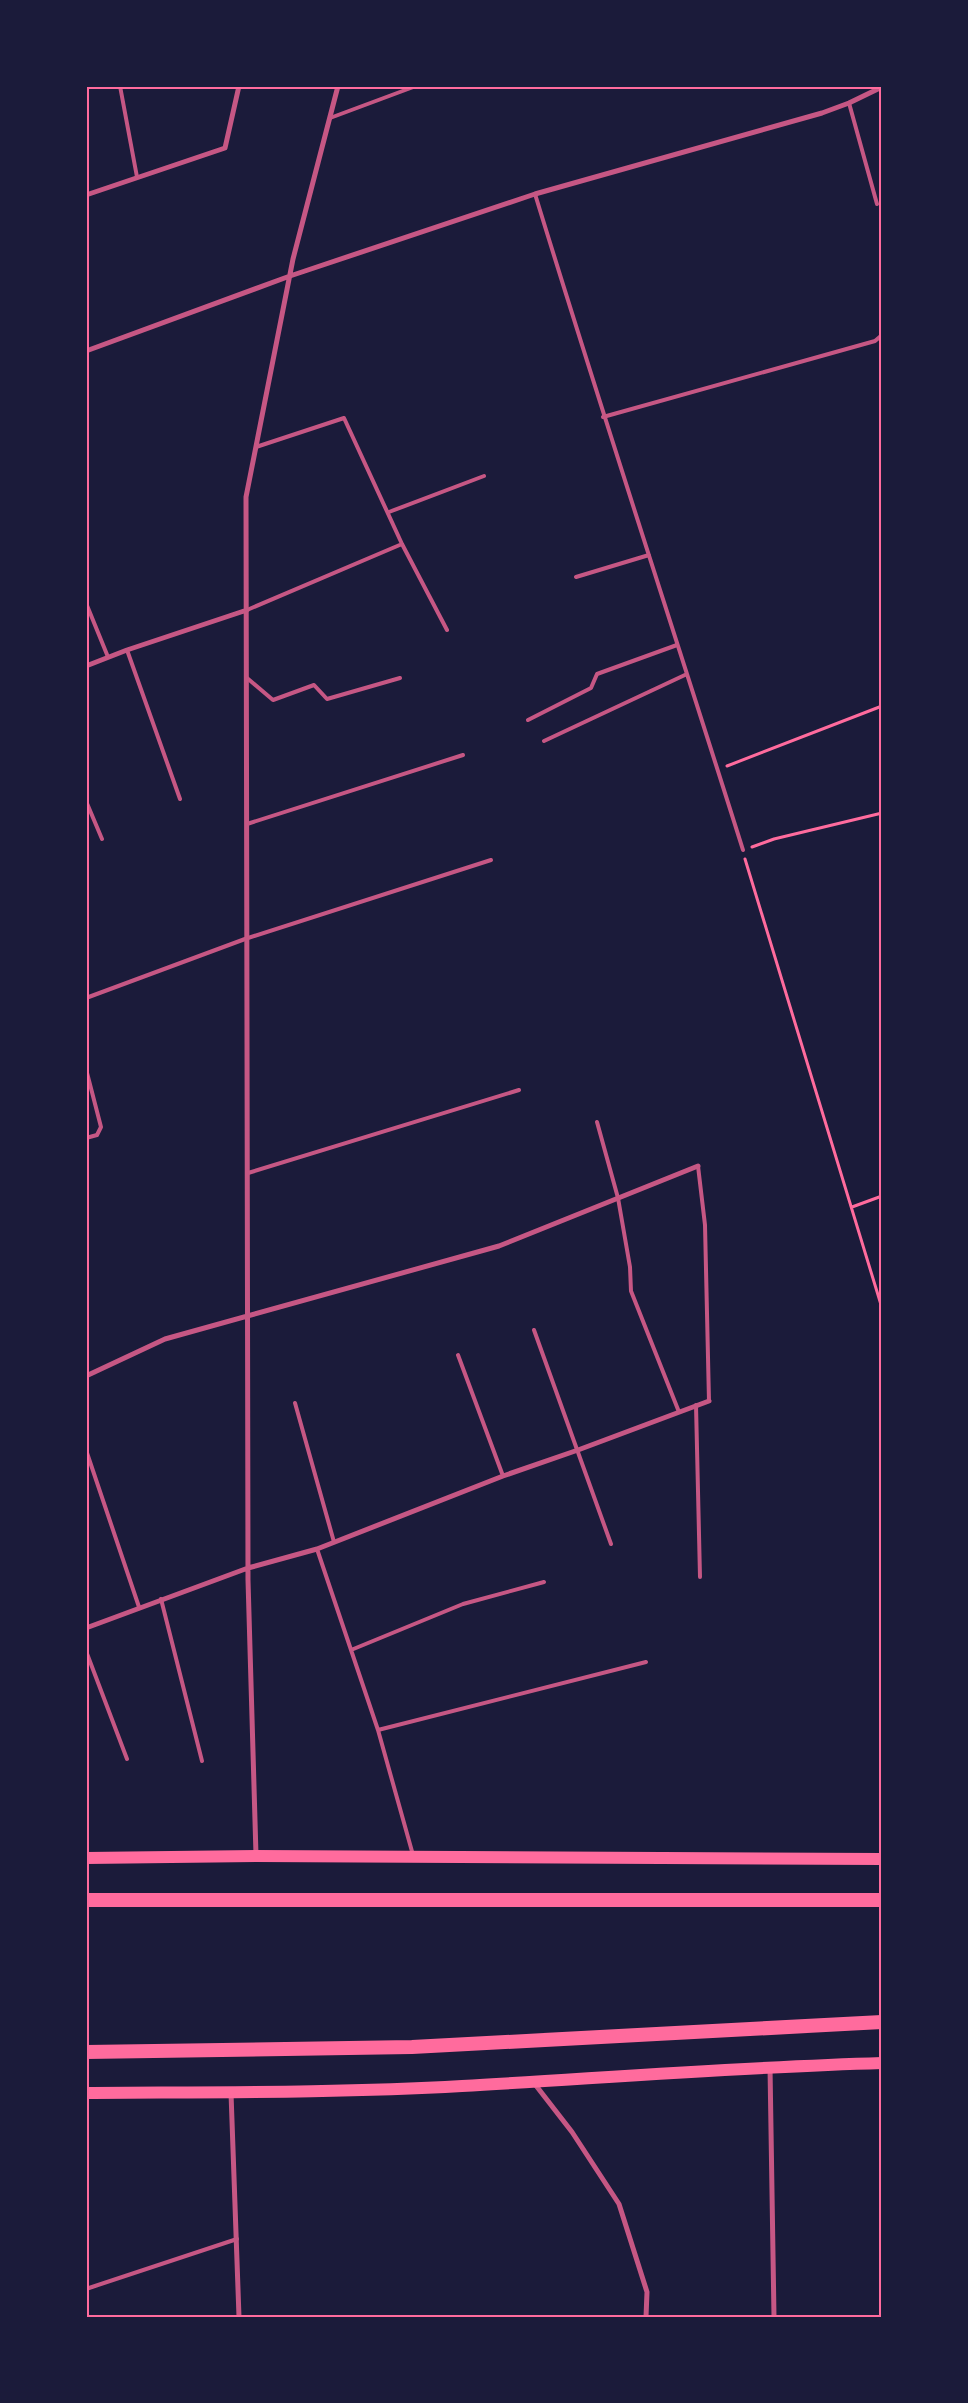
<svg xmlns="http://www.w3.org/2000/svg" width="968" height="2403" font-family="'Alegreya Sans',sans-serif">
  <rect width="100%" height="100%" fill="#1b1b3a"/>
  <g fill="none" stroke-linecap="round" stroke-linejoin="round">
    <path stroke="#ff6b9d" stroke-width="3" d="M727 766 882 706
      M752 847 774 839 882 813
      M745 859 882 1308
      M852 1207 882 1196"/>
    <path stroke="#c65784" stroke-width="4" d="M120 86 137 177
      M849 103 877 204
      M330 118 416 86
      M535 194C602 413 674 631 743 850
      M603 417 875 341 882 335
      M256 447 344 418 402 544 447 630
      M389 512 484 476
      M576 577 649 555
      M86 603 108 657
      M247 610 402 544
      M127 650 180 799
      M247 678 273 700 314 685 327 699 400 678
      M528 720 591 688 597 674 677 645
      M544 741 687 674
      M86 801 102 839
      M247 824 463 755
      M86 998 245 939 491 860
      M86 1069 101 1127 97 1135 86 1138
      M597 1122 618 1198 630 1267 631 1291 679 1412
      M698 1166 705 1225 709 1401
      M248 1173 519 1090
      M534 1330 611 1544
      M458 1355 503 1476
      M295 1403 334 1542
      M696 1405 700 1577
      M86 1450 139 1607
      M317 1549 378 1730 413 1855
      M161 1599 202 1761
      M351 1650 463 1604 544 1582
      M86 1651 127 1759
      M378 1730 646 1662
      M86 2289 237 2239"/>
    <path stroke="#c65784" stroke-width="5" d="M86 195 225 148 239 86
      M86 351 290 276 535 194 822 113 849 103 882 87
      M86 666 127 650 247 610
      M86 1376 165 1339 499 1246 698 1166
      M86 1628 248 1568 317 1549 503 1476 578 1450 709 1401
      M256 1855 248 1580 246 497 293 259 338 86
      M770 2067 774 2317
      M534 2083 572 2132 619 2204 647 2292 646 2317
      M231 2093 239 2317"/>
    <path stroke="#ff6b9d" stroke-width="12" d="M86 1858 256 1856 882 1859
      M86 2093C211 2092 337 2093 462 2086 602 2078 742 2067 882 2063"/>
    <path stroke="#ff6b9d" stroke-width="14" d="M86 1900H882
      M86 2052 412 2047 882 2022"/>
  </g>
  <rect width="968" height="2403" fill="none" stroke="#1b1b3a" stroke-width="175"/>
  <rect x="88" y="88" width="792" height="2228" fill="none" stroke="#ff6b9d" stroke-width="2"/>
</svg>
